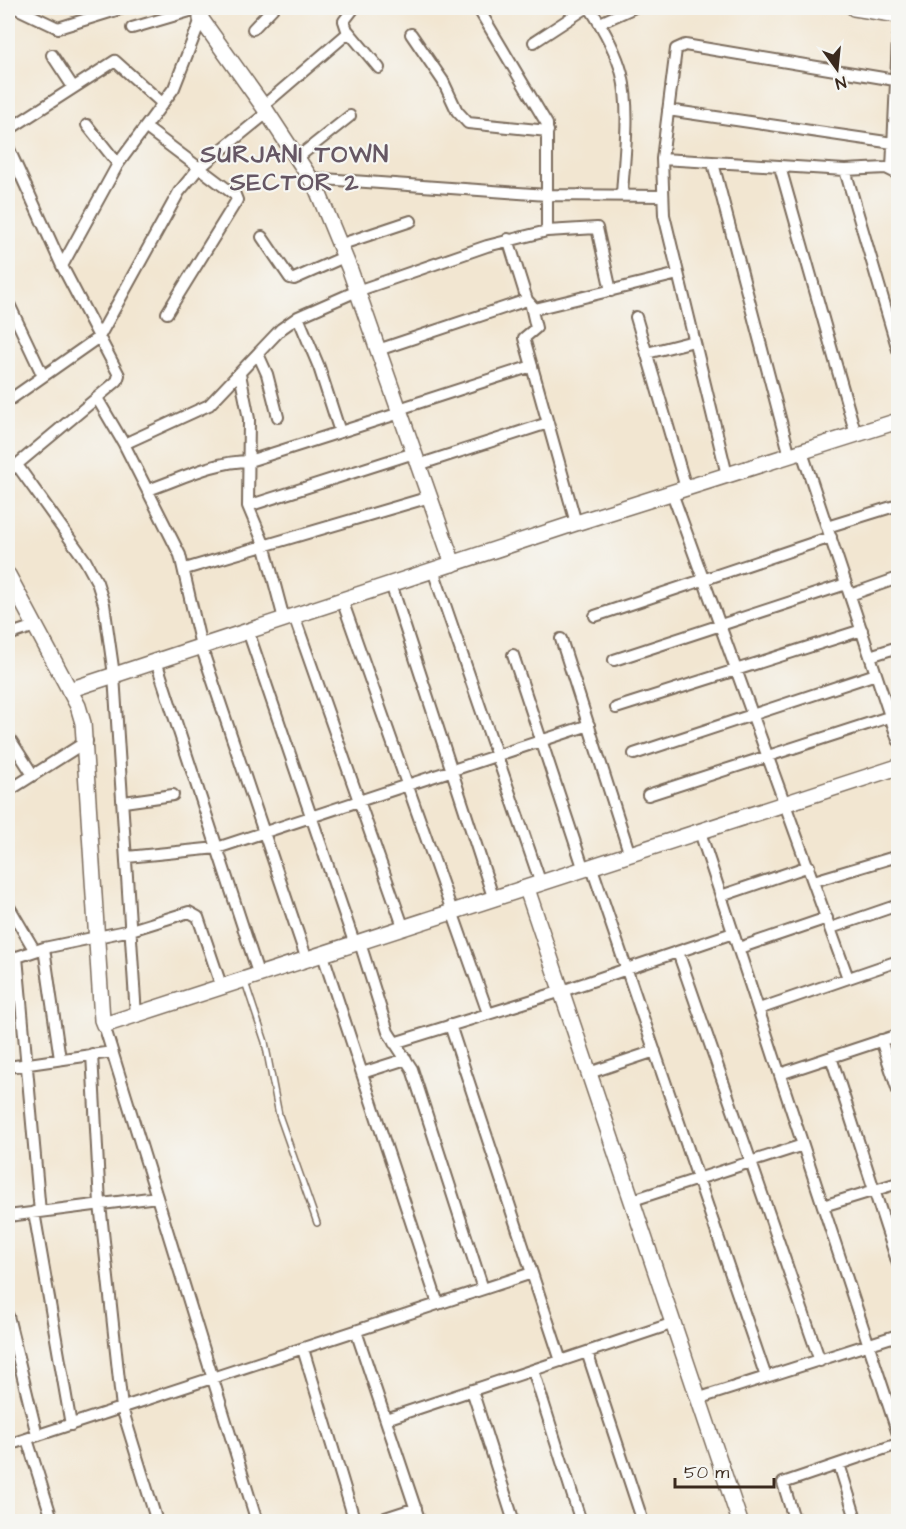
<svg xmlns="http://www.w3.org/2000/svg" width="906" height="1529" font-family="'Architects Daughter',sans-serif">
  <rect width="100%" height="100%" fill="#f6f6f2"/>
  <filter id="ink" filterUnits="userSpaceOnUse"><feTurbulence type="fractalNoise" baseFrequency=".0167" numOctaves="2"/><feDisplacementMap in="SourceGraphic" scale="12" xChannelSelector="R" yChannelSelector="G"/><feConvolveMatrix kernelMatrix="1 2 1 2 8 2 1 2 1" color-interpolation-filters="sRGB"/></filter>
  <filter id="wash" filterUnits="userSpaceOnUse"><feTurbulence type="fractalNoise" baseFrequency=".008" numOctaves="4" result="noise"/><feDisplacementMap in="SourceGraphic" scale="24" xChannelSelector="R" yChannelSelector="G"/><feGaussianBlur stdDeviation="1.35" result="paint"/><feColorMatrix in="noise" values="0 0 0 0 0 0 0 0 0 0 0 0 0 0 0 0 0 1.4 0 .05"/><feComposite in="paint" operator="in"/></filter>
  <g filter="url(#wash)">
    <rect width="100%" height="100%" fill="#f2e6d1"/>
  </g>
  <g filter="url(#ink)">
    <g fill="none" stroke-linecap="round" stroke-linejoin="round">
      <defs>
        <path id="lane" d="M245 982 265 1042 279 1115 317 1223"/>
        <path id="street" d="M16 8 58 28 123 8
          M590 8C603 28 616 51 622 74 631 112 624 157 622 195
          M600 23 633 8
          M132 28 200 8
          M253 29 273 8
          M348 31 379 68
          M411 34 443 81 457 111 468 123 548 131
          M534 42 586 8
          M52 55 73 87
          M263 106 348 33 344 21 354 8
          M668 110 893 143
          M87 125 118 164
          M145 127 235 195 237 200 167 313
          M8 130 115 61 162 103
          M8 147 62 266 119 375 117 381 8 472
          M297 158 350 116
          M662 159 845 170 886 168 898 174
          M713 163 790 456
          M780 167 856 435
          M892 169 898 38
          M845 170 898 350
          M310 178 547 195 663 196
          M547 231 597 228 611 291
          M262 237 290 278 294 279 344 257
          M508 239 527 300 535 309 678 274
          M339 245 411 221
          M62 266 118 164 174 88 201 19
          M8 302 43 376
          M531 306 536 328 524 338 576 523
          M298 317 319 367 340 432
          M636 317 686 488
          M378 350 527 300
          M647 353 694 341
          M258 354 267 374 278 417
          M240 374 249 419 248 506 264 544 284 619
          M97 398 124 444 180 555 201 646 307 960
          M8 401 99 337 179 192 198 169 268 112
          M399 409 532 366
          M124 444 209 405 281 329 298 317 357 291 487 246 547 231V124L478 8
          M802 452 898 740
          M17 465 85 560 97 582 104 604 114 675 136 1016
          M418 465 548 423
          M727 475 664 215 662 159 676 49 685 45 895 80
          M148 490C180 479 215 461 249 461L400 413
          M672 493 848 978
          M248 506 414 453
          M827 527 898 505
          M185 569 430 497
          M433 570 541 884
          M391 584 494 900
          M850 595 898 578
          M342 600 488 1013
          M294 616 404 929
          M595 616 831 537
          M248 631 355 945
          M8 635 35 626
          M561 639 630 855
          M513 655 584 870
          M870 656 898 647
          M614 660 846 584
          M156 661 259 976
          M616 708 862 630
          M8 736 33 775
          M634 754 876 674
          M8 791 87 741
          M648 795 898 714
          M124 802 173 795
          M700 832 898 1434
          M127 857 217 848 589 725
          M592 868 766 1377
          M814 881 898 856
          M721 896 809 866
          M8 905 35 951
          M831 928 898 905
          M360 943 388 1032 412 1069 483 1289
          M44 948 60 1059
          M739 948 827 918
          M678 952 820 1361
          M323 955 438 1304
          M17 957 40 1212
          M8 960 44 948 131 930 189 912 198 917 222 988
          M759 1009 898 961
          M104 1025 257 1522
          M450 1025 561 1361
          M881 1040 898 1091
          M394 1043 562 991 733 933
          M92 1054 100 1204 122 1408 157 1522
          M831 1057 898 1264
          M8 1067 112 1052
          M362 1073 406 1059
          M589 1073 655 1051
          M780 1074 898 1035
          M633 1200 803 1145
          M823 1206 898 1183
          M34 1212 71 1425
          M8 1216 157 1197
          M8 1316 37 1435
          M356 1331 420 1522
          M303 1349 355 1522
          M587 1352 643 1522
          M533 1370 581 1522
          M472 1390 514 1522
          M700 1398 898 1335
          M386 1419 674 1323
          M27 1439 53 1522
          M8 1445 532 1273
          M839 1464 857 1522
          M373 1522 416 1508
          M795 1522 783 1483 898 1444"/>
        <path id="secondary" d="M201 8V19L263 106 316 187 350 270 453 564
          M854 8 898 15
          M8 575 78 706 83 723 102 1020 104 1025 898 767
          M69 690 576 523 898 421
          M527 889 740 1522"/>
      </defs>
      <use href="#lane" stroke="#7b6c5d" stroke-width="8"/>
      <use href="#street" stroke="#7b6c5d" stroke-width="14"/>
      <use href="#secondary" stroke="#7b6c5d" stroke-width="18"/>
      <use href="#lane" stroke="#fff" stroke-width="5"/>
      <use href="#street" stroke="#fff" stroke-width="10"/>
      <use href="#secondary" stroke="#fff" stroke-width="15"/>
    </g>
  </g>
  <g text-anchor="middle" dominant-baseline="central" stroke-width="4.5" stroke-linejoin="round" paint-order="stroke">
    <g font-size="24" font-weight="bold" letter-spacing="1.5" fill="#665764" stroke="#f6f6f2">
      <text x="295" y="155">SURJANI TOWN<tspan x="295" dy="28">SECTOR 2</tspan></text>
    </g>
  </g>
  <rect width="906" height="1529" fill="none" stroke="#f6f6f2" stroke-width="30"/>
  <g transform="translate(837 69) rotate(165)" stroke="#f6f6f2" stroke-width="4.5" paint-order="stroke">
  <path d="M0-4.5L10 22L0 15L-10 22Z" fill="#3b2a1e"/>
  <text y="-9" font-size="16" font-weight="bold" text-anchor="middle" fill="#3b2a1e">N</text>
  </g>
  <path d="M675 1478v9h99v-9" fill="none" stroke="#3b2a1e" stroke-width="3"/>
  <text x="684" y="1478" font-size="18" fill="#3b2a1e" stroke="#f6f6f2" stroke-width="4.5" paint-order="stroke">50 m</text>
</svg>
